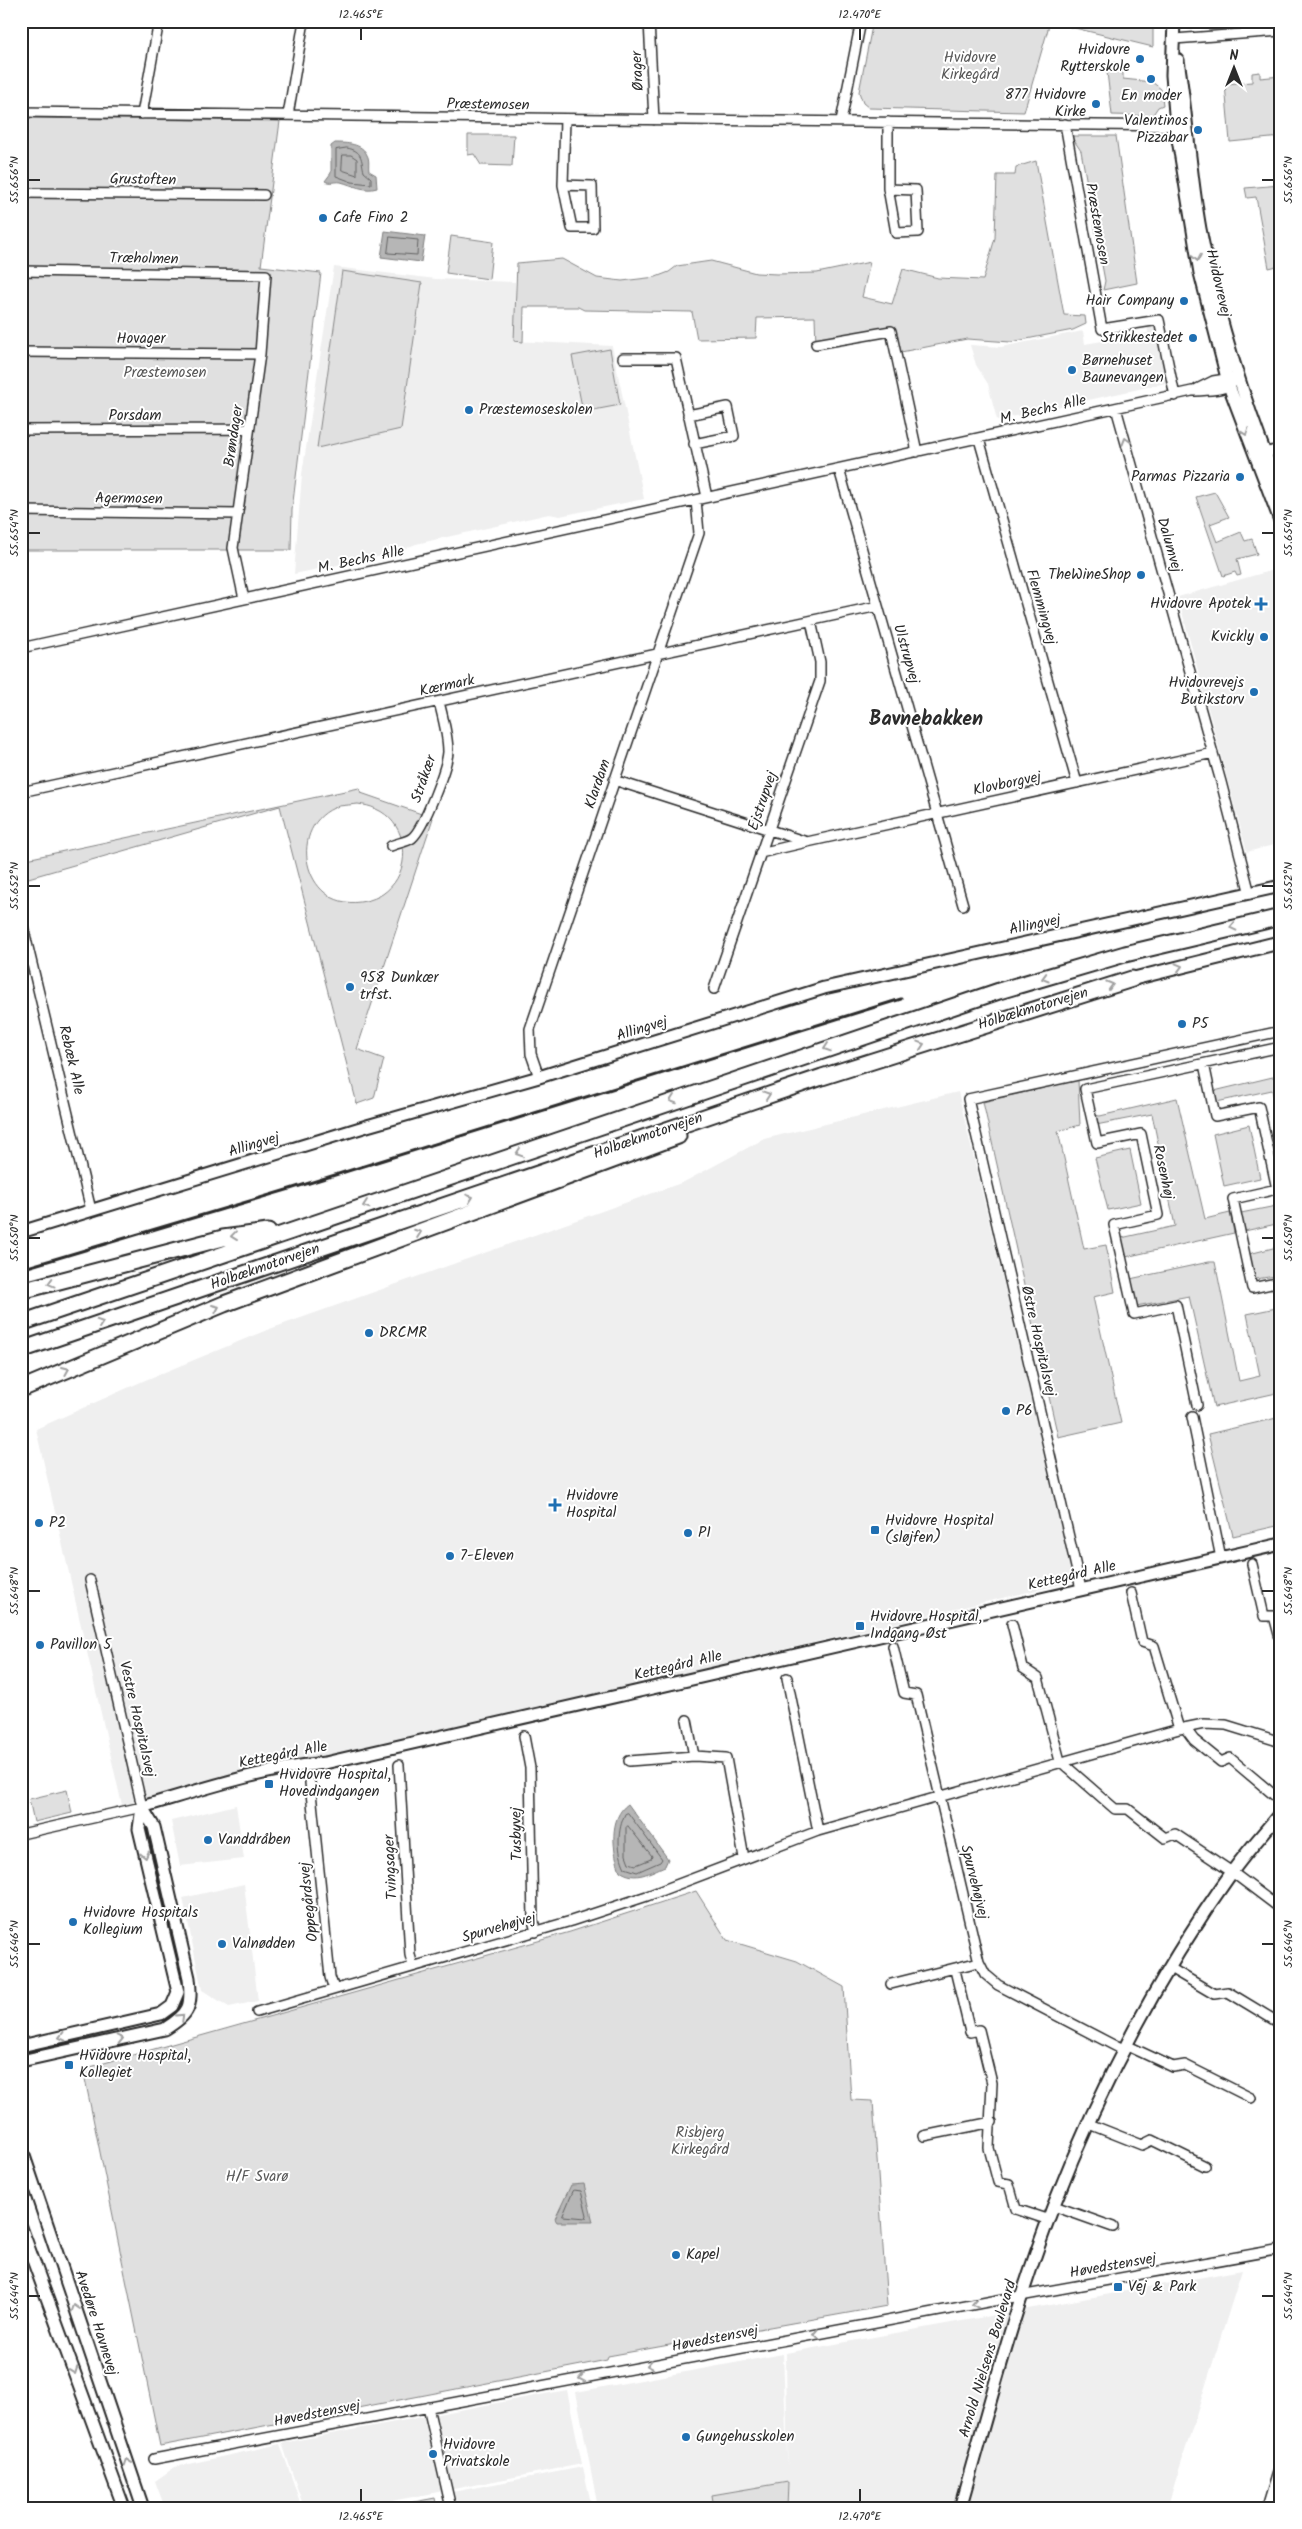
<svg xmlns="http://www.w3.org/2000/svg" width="1302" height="2529" font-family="Kalam,sans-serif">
  <rect width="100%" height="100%" fill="#fff"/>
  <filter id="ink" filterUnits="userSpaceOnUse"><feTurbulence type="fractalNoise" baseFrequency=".02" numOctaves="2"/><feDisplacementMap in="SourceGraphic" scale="10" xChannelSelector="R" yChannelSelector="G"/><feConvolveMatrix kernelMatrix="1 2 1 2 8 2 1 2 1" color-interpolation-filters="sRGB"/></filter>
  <g filter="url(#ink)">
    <path fill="#efefef" d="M334 267 436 279 515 282V341L612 346 644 499 560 516 549 514 416 544 392 554 294 574 302 474Z
      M1155 324 1166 383 997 420 988 384 976 365 970 345 1001 347 1083 331 1085 344 1148 333 1147 325Z
      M1281 568V843L1247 852 1178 597Z
      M958 1092 1075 1581 122 1805 36 1429 143 1381 267 1330 684 1182 764 1139Z
      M236 1805 244 1859 180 1866 171 1821Z
      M244 1884 258 2001 229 2007 202 1990 183 1898Z
      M1242 2270 1167 2508H788L786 2353Z
      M783 2354 788 2482 712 2495 714 2508H598L576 2392Z
      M567 2390 582 2464 356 2508H304L282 2443Z
      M280 2444 302 2508H165L155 2481 175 2467Z
      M583 2467 592 2508H445L442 2494Z"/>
    <path fill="#e0e0e0" stroke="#868686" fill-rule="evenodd" d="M873 21H1153V47L1050 22 1024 112 869 108 863 103 859 92Z
      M1112 63H1118V69L1123 70V79L1152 82 1161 89 1163 105 1158 107 1152 116 1112 115 1107 72Z
      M1260 72V78L1281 76V137L1230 142 1225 84 1252 82V73Z
      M21 118 280 121 261 266 321 273 292 510 291 550H21Z
      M468 135H514L512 166 481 165 474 154 468 155Z
      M1071 136H1116L1137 283 1103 290 1105 281 1081 151Z
      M1036 161 1064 315 1085 316 1086 324 1073 330 1011 342 967 339 901 352 894 329 816 344 815 317 757 318 756 338 697 339 692 312 584 310 578 307H524L523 342 514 341 517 263 562 259 597 278 622 281 656 277 669 272 677 266 711 261 756 273 777 274 817 273 870 262 862 297 892 304 903 269 938 278 983 280 995 238 997 175H1015L1016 167Z
      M1281 185V265L1269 268 1256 197 1247 198 1245 188Z
      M451 236 493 242 489 279 446 273Z
      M342 271 422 283 401 429 317 448Z
      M610 349 620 405 583 412 572 356Z
      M1215 492 1229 517 1210 524 1217 542 1241 532 1245 541 1252 539 1257 554 1237 559 1241 575 1237 576 1235 572 1223 576 1196 497Z
      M359 788 361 793 433 818 357 1049 384 1059 374 1098 357 1104 280 806 25 879 22 860ZM358 804C364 805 371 806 376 809 404 821 412 859 394 883 385 895 374 900 360 902 303 910 285 824 339 806 345 805 352 805 358 804Z
      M1281 1075V1132L1272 1090 1212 1103 1210 1092Z
      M1078 1080 1080 1125 1058 1131 1084 1249 1106 1245 1115 1292 1093 1297 1121 1423 1058 1437 983 1102Z
      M1177 1098 1205 1219 1230 1213 1234 1233 1121 1258V1238L1175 1226 1152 1114 1096 1125 1094 1115 1100 1116Z
      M1249 1125 1260 1178 1224 1186 1213 1134Z
      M1130 1150 1141 1203 1108 1210 1095 1158Z
      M1281 1205V1223L1240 1232 1236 1214Z
      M1281 1246V1275L1250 1280 1245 1255Z
      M1209 1262H1215L1239 1381 1260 1376 1247 1314 1281 1307V1392L1214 1407 1189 1296 1136 1306 1130 1279Z
      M1281 1417V1525L1233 1536 1208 1434Z
      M67 1790 72 1813 34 1822 29 1799Z
      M696 1891 727 1940 797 1961 844 1987 851 2100 873 2101 887 2306 608 2356 607 2360 160 2446 83 2069 570 1932Z
      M788 2482 787 2508H714L712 2495Z
      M435 2498 437 2508H383Z"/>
    <path fill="#b6b6b6" stroke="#7e7e7e" d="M335 143C346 143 362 143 367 155 370 160 368 166 369 171L376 175 377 188C365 192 352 185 341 182 334 181 330 184 325 181L331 173V146Z
      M385 231 425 236 421 262 381 257Z
      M628 1804 668 1859 665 1866C650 1872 636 1882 620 1871 613 1852 608 1818 628 1804Z
      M584 2184 593 2222H557L555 2219 571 2185Z"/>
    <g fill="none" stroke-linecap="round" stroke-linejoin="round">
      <path stroke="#636363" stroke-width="1" d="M347 148C363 151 361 159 364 172L371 178V184L352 182 336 176V150Z
        M343 155H351L357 159V175L342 170Z
        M390 237 418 240 417 255 388 253Z
        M628 1813 662 1859 660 1862 637 1872 625 1868C617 1852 617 1830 625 1814Z
        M628 1826 652 1856 651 1859 636 1865 629 1863 626 1855V1828Z
        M574 2190 581 2191 587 2215 586 2218 563 2216Z"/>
      <defs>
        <path id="street" d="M649 21 654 120
          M1174 39 1281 31
          M21 112 1181 126
          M142 114 159 21
          M288 115 304 21
          M841 121 861 21
          M888 122V188L896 233 918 232 916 190 888 189
          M1065 124 1102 329 1159 320 1175 396
          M563 185 592 186 593 228H572L563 185 565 119
          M21 193 264 195
          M21 271 266 275 260 354 233 548 244 599
          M816 344 891 331 917 452
          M21 352 260 354
          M623 358H676L707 497
          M1197 389 1213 381 1232 378
          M1116 408 1221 782 1250 894
          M688 415 728 407 734 436 694 444
          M21 430 249 429
          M979 439 1077 783
          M1260 455 1281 448
          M839 469 963 905
          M21 511 237 514
          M21 648 1192 391C1206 390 1223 392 1234 382
          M614 780 807 842 1213 753
          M21 792 878 606
          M391 846C397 843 407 842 412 838 424 828 447 767 448 752 448 735 443 718 439 702
          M760 853 807 842
          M21 918 91 1210
          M714 989 820 681V662L811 621
          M1204 1064 1215 1116 1259 1107 1277 1189 1233 1199 1252 1288 1281 1282
          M539 1077 531 1054 530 1029 699 533 696 500
          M1197 1405 1176 1305 1134 1314 1114 1225 1158 1215 1141 1134 1097 1143 1085 1089 1281 1047
          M1192 1417 1221 1558
          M1252 1564 1264 1616H1274L1281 1642
          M1081 1589 968 1099 1281 1031
          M1131 1593 1142 1642 1154 1646 1179 1729
          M1012 1624 1023 1668 1038 1678 1060 1761 1115 1809H1128L1165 1838 1175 1834 1232 1872 1281 1909
          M893 1646 904 1693 916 1695 979 1962 985 1974 998 1985 1123 2050
          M787 1678 818 1831
          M687 1720 694 1756
          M1185 1728 1194 1740 1221 1762 1230 1758 1281 1801
          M524 1736 530 1768 533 1920 536 1932
          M629 1761 694 1756 726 1758 744 1858
          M399 1765 410 1955 413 1966
          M310 1783 330 1977 334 1989
          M21 1834 142 1807 90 1580
          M1170 1968 1214 1994 1228 1992 1281 2024
          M955 1970 970 2032 979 2030 992 2083 989 2148 998 2182 1009 2184 1016 2209 1049 2220
          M891 1984 979 1962
          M257 2012 571 1921 647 1896 818 1831 1179 1729 1204 1724 1226 1725 1281 1742
          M1126 2045 1173 2067 1185 2065 1251 2098
          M1089 2124 1142 2145 1152 2140 1205 2166
          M924 2136 992 2122
          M1054 2206 1113 2227
          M428 2407 451 2508
          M154 2459 998 2300 1281 2249
          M1267 2508 1281 2462"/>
        <path id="secondary" d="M1174 21 1172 75 1176 127 1200 273 1229 386 1281 523
          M1178 60C1187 116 1190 173 1200 229 1218 321 1246 408 1281 494
          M21 1232 367 1126 539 1077 824 988 1281 886
          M142 1807C203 1789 262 1769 325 1763L1281 1544
          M21 2046 161 2014 172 2006 178 1992 139 1829 142 1807
          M21 2061 165 2029C190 2013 192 2007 189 1978L154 1827 142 1807
          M21 2147 143 2508
          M21 2227 124 2508
          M960 2508C989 2407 1015 2305 1053 2207 1099 2089 1158 1975 1232 1872 1247 1851 1265 1832 1281 1812"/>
        <path id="primary" d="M1132 979 1281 942"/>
        <path id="highway" d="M21 1291 223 1238 268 1232
          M21 1323 999 991 1125 954 1281 917
          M21 1350 822 1077 1132 979
          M21 1389 224 1304 678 1136"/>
      </defs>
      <use href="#street" stroke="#2b2b2b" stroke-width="12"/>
      <use href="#secondary" stroke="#2b2b2b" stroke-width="15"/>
      <use href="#primary" stroke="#2b2b2b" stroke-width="16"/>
      <use href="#highway" stroke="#2b2b2b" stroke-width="19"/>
      <use href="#street" stroke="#fff" stroke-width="9"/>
      <use href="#secondary" stroke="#fff" stroke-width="11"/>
      <use href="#primary" stroke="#fff" stroke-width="12"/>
      <use href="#highway" stroke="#fff" stroke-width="15"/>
      <path stroke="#2b2b2b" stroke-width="3" d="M21 1269 290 1189 901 999"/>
    </g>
    <defs><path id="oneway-chevron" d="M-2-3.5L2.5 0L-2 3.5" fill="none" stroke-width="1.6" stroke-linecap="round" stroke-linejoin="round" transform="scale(1.25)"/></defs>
    <g stroke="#a0a0a0">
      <use href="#oneway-chevron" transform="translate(1197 258) rotate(79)"/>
      <use href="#oneway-chevron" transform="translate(1245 432) rotate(70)"/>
      <use href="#oneway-chevron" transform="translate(1126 441) rotate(-106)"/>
      <use href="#oneway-chevron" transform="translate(1233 927) rotate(167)"/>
      <use href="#oneway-chevron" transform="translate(1179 967) rotate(-15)"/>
      <use href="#oneway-chevron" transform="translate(1045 978) rotate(164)"/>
      <use href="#oneway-chevron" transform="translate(1110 985) rotate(-17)"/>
      <use href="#oneway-chevron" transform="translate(921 1045) rotate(-18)"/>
      <use href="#oneway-chevron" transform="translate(827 1048) rotate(161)"/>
      <use href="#oneway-chevron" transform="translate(767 1095) rotate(-19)"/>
      <use href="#oneway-chevron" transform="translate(673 1100) rotate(161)"/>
      <use href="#oneway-chevron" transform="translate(519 1153) rotate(161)"/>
      <use href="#oneway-chevron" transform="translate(470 1198) rotate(-19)"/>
      <use href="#oneway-chevron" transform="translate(366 1205) rotate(161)"/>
      <use href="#oneway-chevron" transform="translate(418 1233) rotate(-20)"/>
      <use href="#oneway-chevron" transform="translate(234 1236) rotate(173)"/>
      <use href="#oneway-chevron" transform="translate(51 1283) rotate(165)"/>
      <use href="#oneway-chevron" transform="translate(216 1308) rotate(-23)"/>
      <use href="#oneway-chevron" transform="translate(100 1323) rotate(-19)"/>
      <use href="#oneway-chevron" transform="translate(66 1370) rotate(-23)"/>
      <use href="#oneway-chevron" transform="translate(145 1855) rotate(77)"/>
      <use href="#oneway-chevron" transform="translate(181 2017) rotate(-44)"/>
      <use href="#oneway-chevron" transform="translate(62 2037) rotate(167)"/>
      <use href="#oneway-chevron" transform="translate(120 2039) rotate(-13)"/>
      <use href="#oneway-chevron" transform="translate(975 2304) rotate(169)"/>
      <use href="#oneway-chevron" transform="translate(75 2308) rotate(-108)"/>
      <use href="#oneway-chevron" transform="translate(816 2334) rotate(169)"/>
      <use href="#oneway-chevron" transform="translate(650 2365) rotate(170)"/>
      <use href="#oneway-chevron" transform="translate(74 2371) rotate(70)"/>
      <use href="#oneway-chevron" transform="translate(582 2378) rotate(169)"/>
      <use href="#oneway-chevron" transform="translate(127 2462) rotate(-109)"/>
    </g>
  </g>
  <path fill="none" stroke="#2b2b2b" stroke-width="2" d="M361 28V40M860 28V40M28 180H40M1262 180H1274M28 533H40M1262 533H1274M28 886H40M1262 886H1274M28 1238H40M1262 1238H1274M28 1591H40M1262 1591H1274M28 1944H40M1262 1944H1274M28 2296H40M1262 2296H1274M361 2489V2502M860 2489V2502"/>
  <g fill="#1f6fb2" stroke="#fff" stroke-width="2">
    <circle cx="1140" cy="59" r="5"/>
    <circle cx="1151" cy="79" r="5"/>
    <circle cx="1096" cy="104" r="5"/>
    <circle cx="1198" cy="130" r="5"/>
    <circle cx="323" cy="218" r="5"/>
    <circle cx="1184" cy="301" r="5"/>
    <circle cx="1193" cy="338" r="5"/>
    <circle cx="1072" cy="370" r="5"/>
    <circle cx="469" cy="410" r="5"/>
    <circle cx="1240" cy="477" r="5"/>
    <circle cx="1141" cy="575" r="5"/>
    <path d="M1258.5 596.5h5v5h5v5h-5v5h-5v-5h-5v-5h5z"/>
    <circle cx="1264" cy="637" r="5"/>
    <circle cx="1254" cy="692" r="5"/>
    <circle cx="350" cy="987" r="5"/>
    <circle cx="1182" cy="1024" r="5"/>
    <circle cx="369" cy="1333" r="5"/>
    <circle cx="1006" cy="1411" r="5"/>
    <path d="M552.5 1497.5h5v5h5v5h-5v5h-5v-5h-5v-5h5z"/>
    <circle cx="39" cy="1523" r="5"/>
    <rect x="870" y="1525" width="10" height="10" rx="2.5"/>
    <circle cx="688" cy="1533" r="5"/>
    <circle cx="450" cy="1556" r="5"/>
    <rect x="855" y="1621" width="10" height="10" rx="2.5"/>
    <circle cx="40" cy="1645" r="5"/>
    <rect x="264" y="1779" width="10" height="10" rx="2.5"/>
    <circle cx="208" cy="1840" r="5"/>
    <circle cx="73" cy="1922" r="5"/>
    <circle cx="222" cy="1944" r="5"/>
    <rect x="64" y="2060" width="10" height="10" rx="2.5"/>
    <circle cx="676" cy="2255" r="5"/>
    <rect x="1113" y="2282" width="10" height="10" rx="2.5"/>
    <circle cx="686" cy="2437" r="5"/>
    <circle cx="433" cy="2454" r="5"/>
  </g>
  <g text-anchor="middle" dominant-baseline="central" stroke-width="4" stroke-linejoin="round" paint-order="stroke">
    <g font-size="15" fill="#2b2b2b" stroke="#fff" text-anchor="start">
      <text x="1130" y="50" text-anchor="end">Hvidovre<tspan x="1130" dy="17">Rytterskole</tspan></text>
      <text x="1086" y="95" text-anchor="end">877 Hvidovre<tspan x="1086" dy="17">Kirke</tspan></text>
      <text x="1151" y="96" text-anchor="middle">En moder</text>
      <text x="1188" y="121" text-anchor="end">Valentinos<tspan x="1188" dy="17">Pizzabar</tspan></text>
      <text x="333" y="218">Cafe Fino 2</text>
      <text x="1174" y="301" text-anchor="end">Hair Company</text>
      <text x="1183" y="338" text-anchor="end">Strikkestedet</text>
      <text x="1082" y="361">Børnehuset<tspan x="1082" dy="17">Baunevangen</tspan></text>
      <text x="479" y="410">Præstemoseskolen</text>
      <text x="1230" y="477" text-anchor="end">Parmas Pizzaria</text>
      <text x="1131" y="575" text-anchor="end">TheWineShop</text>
      <text x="1251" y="604" text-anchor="end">Hvidovre Apotek</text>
      <text x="1254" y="637" text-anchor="end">Kvickly</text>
      <text x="1244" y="683" text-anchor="end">Hvidovrevejs<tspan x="1244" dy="17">Butikstorv</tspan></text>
      <text x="360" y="978">958 Dunkær<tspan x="360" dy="17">trfst.</tspan></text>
      <text x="1192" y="1024">P5</text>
      <text x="379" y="1333">DRCMR</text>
      <text x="1016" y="1411">P6</text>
      <text x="566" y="1496">Hvidovre<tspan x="566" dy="17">Hospital</tspan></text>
      <text x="885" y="1521">Hvidovre Hospital<tspan x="885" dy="17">(sløjfen)</tspan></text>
      <text x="49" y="1523">P2</text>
      <text x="698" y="1533">P1</text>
      <text x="460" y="1556">7-Eleven</text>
      <text x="870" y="1617">Hvidovre Hospital,<tspan x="870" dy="17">Indgang Øst</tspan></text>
      <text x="50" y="1645">Pavillon 5</text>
      <text x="279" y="1775">Hvidovre Hospital,<tspan x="279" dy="17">Hovedindgangen</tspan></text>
      <text x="218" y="1840">Vanddråben</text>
      <text x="83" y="1913">Hvidovre Hospitals<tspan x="83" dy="17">Kollegium</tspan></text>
      <text x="232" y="1944">Valnødden</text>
      <text x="79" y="2056">Hvidovre Hospital,<tspan x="79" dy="17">Kollegiet</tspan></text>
      <text x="686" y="2255">Kapel</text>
      <text x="1128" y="2287">Vej &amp; Park</text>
      <text x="696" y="2437">Gungehusskolen</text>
      <text x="443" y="2445">Hvidovre<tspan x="443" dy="17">Privatskole</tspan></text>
    </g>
    <g font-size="15" fill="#585858" stroke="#fff">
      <text x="970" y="58">Hvidovre<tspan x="970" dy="17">Kirkegård</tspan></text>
      <text x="165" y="373">Præstemosen</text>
      <text x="700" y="2133">Risbjerg<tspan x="700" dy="17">Kirkegård</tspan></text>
      <text x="257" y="2177">H/F Svarø</text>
    </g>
    <g font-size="15" fill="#2b2b2b" stroke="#fff">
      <text transform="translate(638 71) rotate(-93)">Ørager</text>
      <text transform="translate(488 105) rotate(1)">Præstemosen</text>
      <text transform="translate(143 180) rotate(1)">Grustoften</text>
      <text transform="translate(1097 224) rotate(80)">Præstemosen</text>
      <text transform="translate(144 259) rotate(1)">Træholmen</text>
      <text transform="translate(1218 283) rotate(77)">Hvidovrevej</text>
      <text x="141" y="339">Hovager</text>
      <text transform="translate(1043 410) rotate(-13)">M. Bechs Alle</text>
      <text x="135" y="416">Porsdam</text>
      <text transform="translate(234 436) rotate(-82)">Brøndager</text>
      <text transform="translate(129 499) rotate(1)">Agermosen</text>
      <text transform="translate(1169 545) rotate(74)">Dalumvej</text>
      <text transform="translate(361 560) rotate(-12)">M. Bechs Alle</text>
      <text transform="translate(1041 607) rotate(74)">Flemmingvej</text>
      <text transform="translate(906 654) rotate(74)">Ulstrupvej</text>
      <text transform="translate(447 686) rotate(-12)">Kærmark</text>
      <text transform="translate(424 779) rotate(-71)">Stråkær</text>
      <text transform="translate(598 784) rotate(-71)">Klardam</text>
      <text transform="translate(1007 784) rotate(-12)">Klovborgvej</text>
      <text transform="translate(763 801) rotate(-71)">Ejstrupvej</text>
      <text transform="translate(1035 925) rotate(-12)">Allingvej</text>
      <text transform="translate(1033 1009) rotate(-17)">Holbækmotorvejen</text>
      <text transform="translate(642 1029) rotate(-17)">Allingvej</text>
      <text transform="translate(71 1060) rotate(77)">Rebæk Alle</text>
      <text transform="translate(648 1136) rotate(-19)">Holbækmotorvejen</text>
      <text transform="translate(254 1145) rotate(-17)">Allingvej</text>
      <text transform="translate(1163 1172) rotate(78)">Rosenhøj</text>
      <text transform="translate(265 1267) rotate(-19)">Holbækmotorvejen</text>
      <text transform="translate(1038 1341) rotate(77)">Østre Hospitalsvej</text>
      <text transform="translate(1072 1576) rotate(-13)">Kettegård Alle</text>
      <text transform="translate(678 1666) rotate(-13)">Kettegård Alle</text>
      <text transform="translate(137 1719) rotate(77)">Vestre Hospitalsvej</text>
      <text transform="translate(283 1755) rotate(-11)">Kettegård Alle</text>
      <text transform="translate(517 1834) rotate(-91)">Tusbyvej</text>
      <text transform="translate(391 1867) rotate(-93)">Tvingsager</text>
      <text transform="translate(974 1882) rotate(76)">Spurvehøjvej</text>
      <text transform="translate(309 1902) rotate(-96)">Oppegårdsvej</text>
      <text transform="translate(499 1928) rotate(-16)">Spurvehøjvej</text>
      <text transform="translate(1113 2266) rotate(-10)">Høvedstensvej</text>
      <text transform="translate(96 2323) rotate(72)">Avedøre Havnevej</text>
      <text transform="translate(715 2339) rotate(-11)">Høvedstensvej</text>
      <text transform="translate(988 2359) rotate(-73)">Arnold Nielsens Boulevard</text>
      <text transform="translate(317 2414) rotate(-11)">Høvedstensvej</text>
    </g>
    <g font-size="20" font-weight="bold" fill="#2b2b2b" stroke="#fff">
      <text x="926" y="720">Bavnebakken</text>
    </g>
  </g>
  <rect width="1302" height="2529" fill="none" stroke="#fff" stroke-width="55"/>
  <g transform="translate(1234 68)" stroke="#ffffff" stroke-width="4" paint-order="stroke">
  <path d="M0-4L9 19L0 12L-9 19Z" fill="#2b2b2b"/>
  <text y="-8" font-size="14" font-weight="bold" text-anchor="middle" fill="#2b2b2b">N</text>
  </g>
  <rect x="28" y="28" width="1246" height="2474" fill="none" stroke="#2b2b2b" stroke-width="2"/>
  <g font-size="12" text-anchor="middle" fill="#2b2b2b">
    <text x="361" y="18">12.465°E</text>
    <text x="860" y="18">12.470°E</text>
    <text transform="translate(14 180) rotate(-90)" y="4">55.656°N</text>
    <text transform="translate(1288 180) rotate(-90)" y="4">55.656°N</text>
    <text transform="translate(14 533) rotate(-90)" y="4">55.654°N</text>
    <text transform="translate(1288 533) rotate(-90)" y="4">55.654°N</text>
    <text transform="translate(14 886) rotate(-90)" y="4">55.652°N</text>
    <text transform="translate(1288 886) rotate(-90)" y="4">55.652°N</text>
    <text transform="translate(14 1238) rotate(-90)" y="4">55.650°N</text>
    <text transform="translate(1288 1238) rotate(-90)" y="4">55.650°N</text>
    <text transform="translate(14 1591) rotate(-90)" y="4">55.648°N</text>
    <text transform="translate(1288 1591) rotate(-90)" y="4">55.648°N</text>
    <text transform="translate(14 1944) rotate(-90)" y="4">55.646°N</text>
    <text transform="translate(1288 1944) rotate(-90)" y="4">55.646°N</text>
    <text transform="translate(14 2296) rotate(-90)" y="4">55.644°N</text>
    <text transform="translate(1288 2296) rotate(-90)" y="4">55.644°N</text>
    <text x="361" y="2520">12.465°E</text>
    <text x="860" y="2520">12.470°E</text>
  </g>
</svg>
